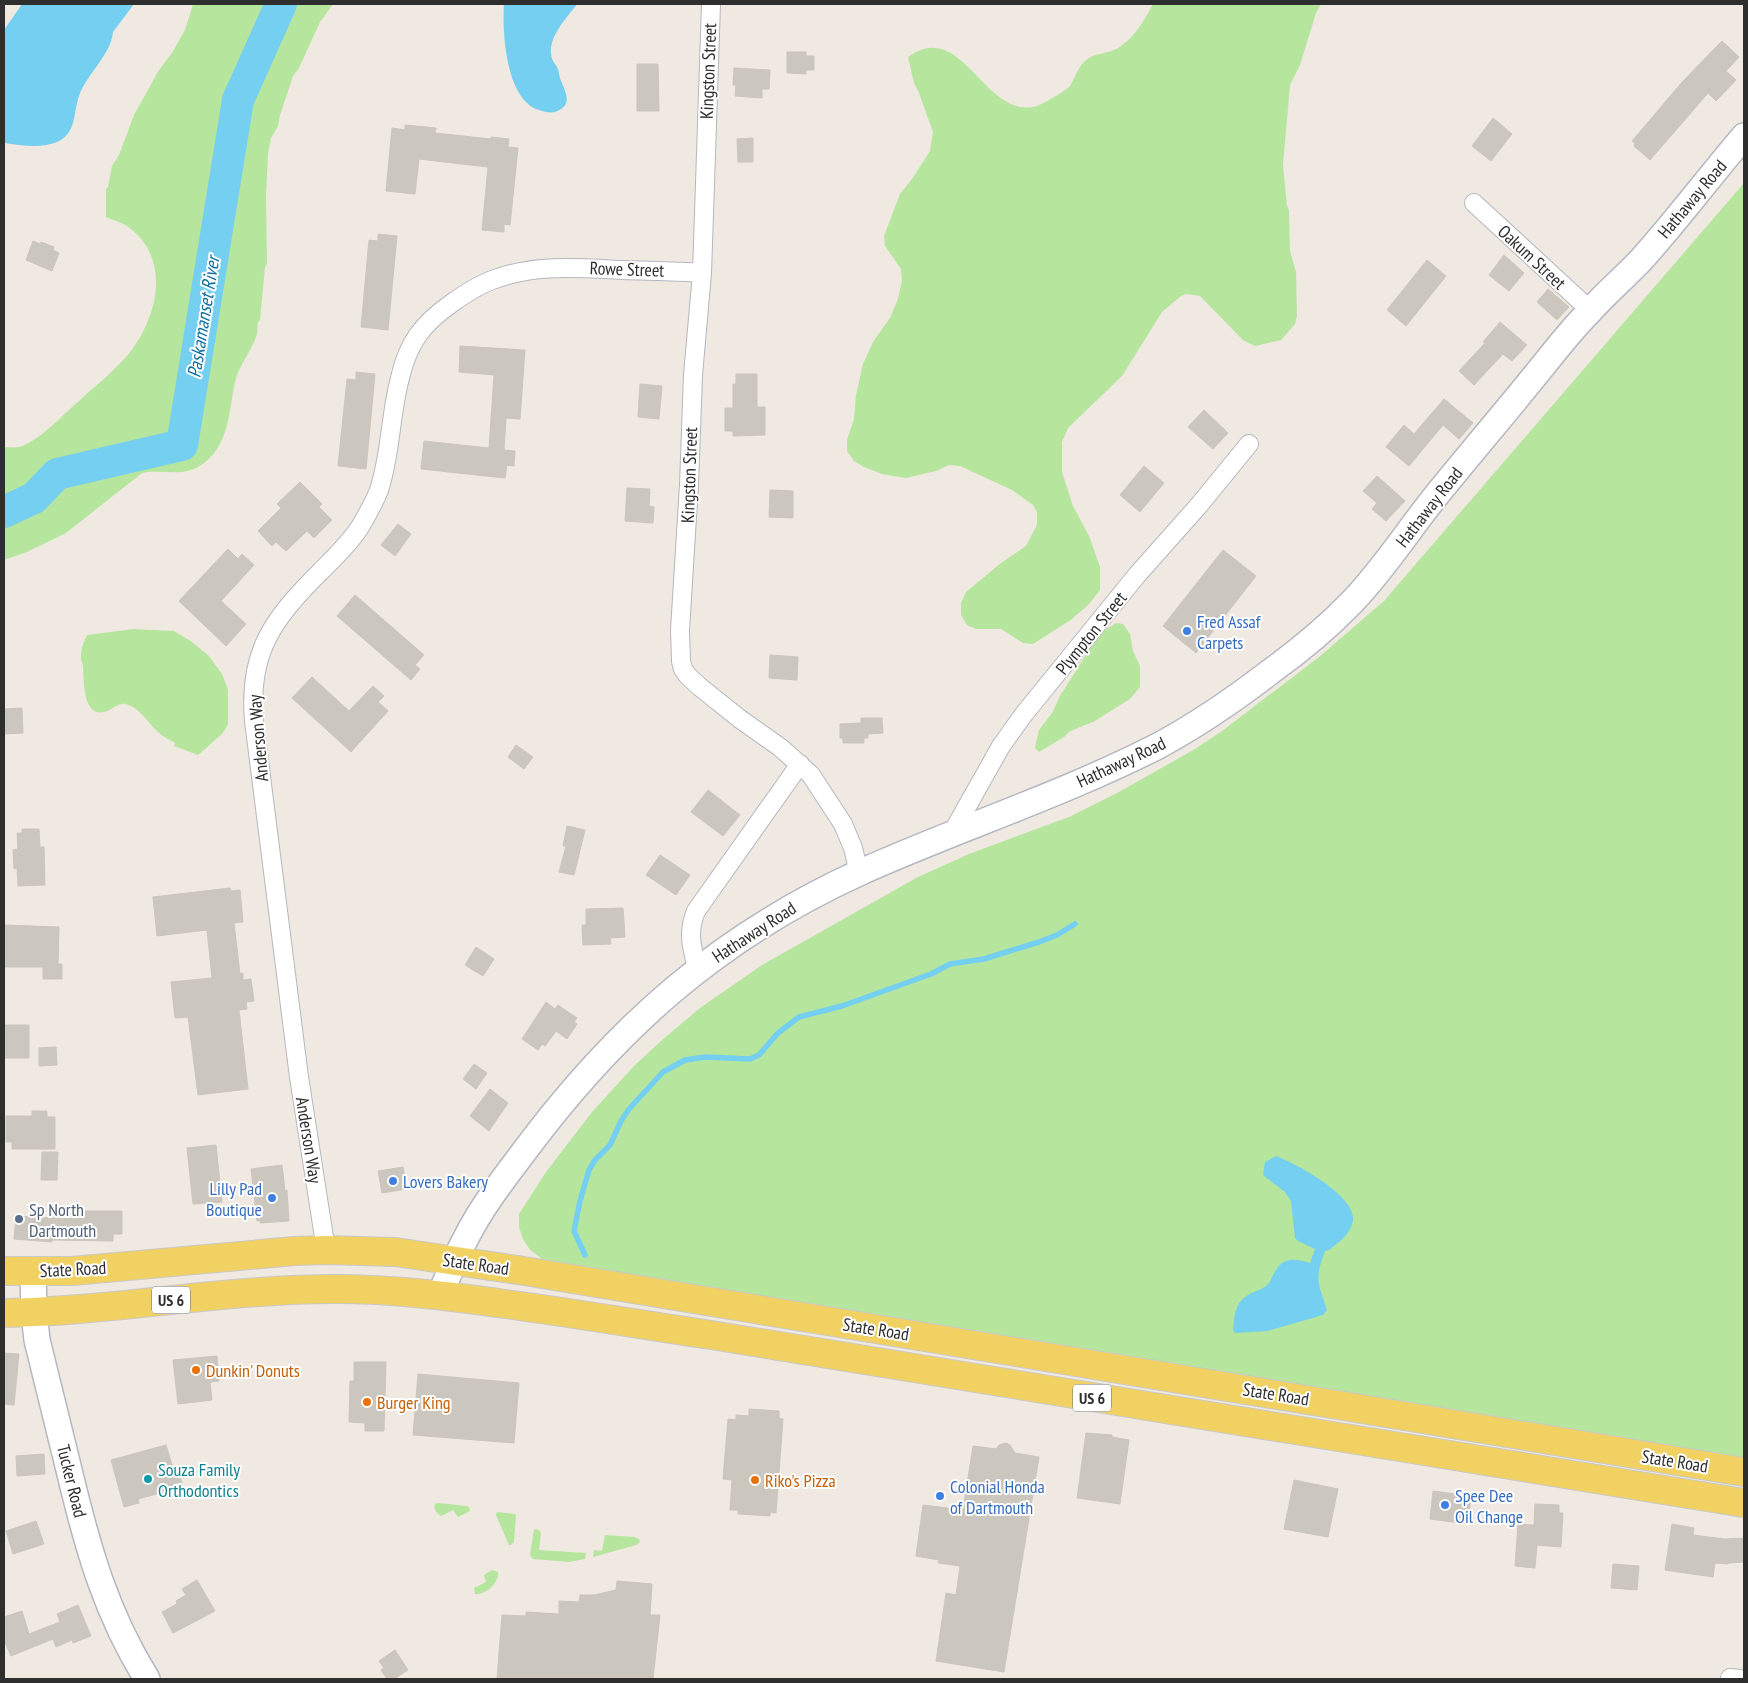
<svg xmlns="http://www.w3.org/2000/svg" width="1748" height="1683" font-family="'PT Sans Narrow',sans-serif">
  <rect width="100%" height="100%" fill="#efe9e1"/>
  <path fill="#b6e59e" d="M193 4H333L320 22 299 68 293 76 280 115 278 126 271 138 268 153 266 196 267 264 265 267 260 320 258 322C257 327 258 333 256 337 251 351 241 363 236 378 228 410 231 448 198 467 181 477 160 469 142 473L66 533 27 552 4 560V447C9 447 14 448 19 447 40 441 62 415 79 401 96 385 116 370 131 351 159 313 171 257 127 226 121 222 112 220 106 217V189L108 187 112 166 119 155 134 115 159 70 172 53 185 30Z
    M1153 4H1321L1316 13 1300 65 1290 85 1283 165 1287 206 1289 210 1290 251 1296 272 1297 316 1295 324 1281 340 1255 346 1243 340 1200 296 1186 294 1181 296 1162 312 1122 376 1068 428 1062 442V472L1073 506 1089 536 1100 567V590L1089 604 1072 619 1033 644 1023 643 1001 629H976L967 625 961 615V603L966 592 1001 563 1026 546 1037 525V512L1033 505 1012 490 960 466 949 465 936 471 906 478 882 474 864 467 854 461 847 451V440L854 419 856 395 863 364 873 342 890 318 898 299 902 281 901 269 885 246 884 236 900 194 912 179 930 151 933 132 919 93 914 83 908 57C963 17 984 121 1037 106 1043 104 1067 90 1070 86 1075 78 1078 67 1086 60 1095 53 1105 54 1114 50 1133 41 1144 21 1153 4Z
    M1744 183V1459L545 1261 530 1250 523 1239 519 1227V1214L546 1172 592 1112 634 1066 662 1040 700 1008 762 965 918 877 969 854 1069 817 1119 792 1195 749 1222 731 1319 657 1384 601Z
    M1116 623 1123 624 1130 634 1133 651 1140 666V687L1130 699 1093 722 1070 731 1064 737 1039 752 1035 748 1039 730 1052 713 1060 696 1099 634Z
    M134 629 174 631 192 642 209 656 222 674 228 690V724L223 733 198 755 174 746 175 743C169 739 163 737 158 732 148 723 140 708 126 704 118 702 112 710 104 712 82 717 84 678 83 665 78 656 83 644 87 635Z
    M438 1503 467 1506 469 1507 470 1511 458 1517 453 1510 441 1516 437 1513 434 1507 435 1504Z
    M497 1512 515 1514 516 1515 514 1542 511 1545H509L496 1515Z
    M534 1529 539 1530 541 1533 539 1550 586 1553 585 1559 569 1562 533 1559 530 1555Z
    M605 1535 634 1537 639 1539 640 1542 636 1545 593 1557 594 1550 602 1551Z
    M492 1570 498 1572C499 1583 486 1595 475 1594L474 1588 486 1582 484 1575Z"/>
  <path fill="#75cff0" d="M22 4H134L113 32C111 55 86 75 79 96 73 113 77 133 57 142 41 149 20 145 4 143V30Z
    M504 4H577C566 19 544 41 553 61 554 63 556 65 557 67 559 71 559 75 560 78 563 88 573 101 561 109 554 114 547 113 539 110 506 100 502 33 504 4Z
    M1276 1156C1295 1163 1357 1196 1353 1221 1350 1235 1339 1242 1329 1250L1325 1251C1314 1281 1318 1281 1327 1310L1323 1315 1267 1331 1235 1333 1233 1330C1235 1312 1235 1300 1254 1292 1258 1290 1265 1288 1268 1284 1271 1281 1273 1274 1276 1270 1284 1256 1297 1259 1310 1263L1315 1249 1298 1241 1295 1238 1291 1201 1285 1192 1263 1175 1265 1162Z"/>
  <g fill="none" stroke-linecap="round" stroke-linejoin="round">
    <path stroke="#75cff0" stroke-width="5.5" d="M585 1255 574 1231 580 1201 589 1170 595 1160 610 1145 621 1121 629 1109 663 1072 685 1060 705 1057 750 1059 759 1055 778 1033 799 1017 842 1006 931 974 950 964 984 959 1039 942 1057 935 1075 924"/>
    <path stroke="#75cff0" stroke-width="32" d="M4 512 34 498 57 474 182 445 238 100 281 4"/>
  </g>
  <path fill="#cbc7bf" stroke="#cbc5ba" d="M1722 41 1739 57 1726 71 1736 80 1716 101 1708 93 1650 160 1634 146 1635 143 1632 141 1683 81Z
    M787 52H806V56H814V70H806V74L787 73Z
    M637 64H658L659 111H637Z
    M734 68 770 70 769 89H762V98L735 96 736 85H733Z
    M1493 118 1512 134 1491 161 1472 146Z
    M405 125 436 128 435 133 491 139V137L509 139 508 147 518 148 510 225 504 224V232L482 230 488 167 419 159 415 194 386 191 392 128 405 130Z
    M753 138V162H738L737 139Z
    M378 234 397 236 388 330 361 327 369 240 378 241Z
    M33 241 40 244 41 242 54 247 53 250 59 253 52 271 26 260Z
    M1504 255 1524 273 1509 291 1489 275Z
    M1427 260 1446 276 1406 326 1387 310Z
    M1548 289 1569 307 1557 320 1537 302Z
    M1500 322 1527 345 1512 361 1503 354 1474 385 1459 371 1485 343 1483 342Z
    M460 346 525 350 520 419 506 418 504 450 515 451 514 466 507 465 505 478 421 469 424 441 489 448 494 375 459 372Z
    M356 372 375 374 366 469 338 466 347 379 356 380Z
    M736 374H757V407H765V435L733 436V431H725V408H733V384H736Z
    M640 384 662 386 659 419 638 417Z
    M1444 399 1473 423 1459 439 1443 425 1409 466 1386 447 1404 425 1414 434Z
    M1204 410 1228 433 1213 449 1188 427Z
    M1144 466 1164 483 1140 512 1120 495Z
    M1377 476 1405 501 1386 521 1372 509 1377 503 1363 491Z
    M300 482 322 504 319 507 332 520 314 538 307 531 286 551 276 542 272 546 258 531 281 508 277 504Z
    M627 488 650 489 649 506 654 507 653 523 625 521Z
    M770 490 793 491V518L769 517Z
    M398 524 411 534 395 556 381 545Z
    M228 549 238 559 242 554 254 565 221 601 246 624 226 646 179 601Z
    M1223 550 1256 576 1196 653 1163 626Z
    M355 595 424 655 415 665 420 669 411 680 337 616Z
    M770 655 798 657 797 680 769 678Z
    M312 677 349 711 373 686 384 696 378 702 388 711 351 752 292 698Z
    M22 708 23 733 4 734V709Z
    M861 718H882L883 733 868 734V738H864V743H843V738H840V724L861 723Z
    M516 745 533 757 524 769 508 757Z
    M708 790 740 815 723 836 691 812Z
    M567 826 585 830 574 875 559 872 566 846H563Z
    M22 829H39L40 847H44L45 885 18 886 17 868 14 869 13 850 18 849 17 833H22Z
    M660 855 690 875 676 895 646 875Z
    M230 888 231 891 240 890 243 922 234 923 240 974 243 973V980L251 979 254 1001 246 1002 247 1009 239 1010 248 1089 198 1095 188 1017 175 1018 171 982 212 978 207 930 157 936 153 897Z
    M623 908 625 937 610 938 611 944 583 945 582 925H586V909Z
    M4 925 59 927 58 964H62V979H43V967H4Z
    M476 947 494 959 483 976 465 965Z
    M546 1002 555 1009 558 1005 577 1018 574 1022 577 1024 567 1039 556 1031 545 1046 542 1044 538 1050 522 1039Z
    M4 1025H29V1058H4Z
    M56 1047 57 1065 39 1066V1048Z
    M474 1064 487 1073 476 1089 463 1079Z
    M490 1089 508 1103 489 1131 470 1116Z
    M32 1111H47V1117H55V1149H12V1142H6V1116H32Z
    M216 1145 222 1202 193 1204 187 1148Z
    M42 1152H58L57 1180H41Z
    M282 1165 285 1191 287 1190 289 1221 260 1223V1220L257 1221 251 1169Z
    M403 1167 407 1189 382 1193 378 1171Z
    M76 1211H122V1234H113V1241L52 1240V1242L14 1239 16 1216 76 1219Z
    M4 1353 19 1354 14 1405 4 1404Z
    M217 1356 219 1381 210 1382 212 1400 178 1404 173 1360Z
    M354 1362H386L384 1431H365V1423L349 1422 350 1381H354Z
    M418 1374 519 1383 514 1443 413 1435Z
    M749 1409 779 1411V1418L783 1419 776 1513 770 1512V1516L738 1514V1510H730L732 1480 723 1479 728 1419 736 1420V1415L749 1416Z
    M1086 1433 1112 1435V1437L1129 1440 1120 1504 1077 1498Z
    M1006 1443 1010 1445 1015 1453 1039 1457 1004 1672 936 1661 946 1593 956 1595 960 1566 938 1563 939 1560 916 1556 923 1505 963 1510 973 1446 996 1449 999 1445Z
    M166 1445 174 1471 178 1470 183 1487 138 1499 139 1503 124 1507 111 1460Z
    M44 1454 45 1474 17 1476 16 1456Z
    M1294 1480 1338 1489 1328 1537 1284 1529Z
    M1433 1491 1471 1496 1468 1524 1430 1519Z
    M1535 1504 1559 1505V1513H1563L1561 1547 1537 1545 1535 1568 1515 1566 1518 1524 1534 1525Z
    M36 1521 44 1544 13 1554 6 1531Z
    M1672 1524 1694 1528 1693 1535 1724 1539 1744 1538V1562L1728 1563V1564L1715 1563 1713 1577 1665 1570Z
    M1613 1564 1639 1566 1637 1590 1611 1588Z
    M197 1580 215 1611 173 1633 162 1612 177 1604 176 1601 186 1595 182 1589Z
    M617 1581 652 1584 650 1615H660L653 1679H497L502 1615 526 1616V1612L559 1614V1601L579 1602 580 1595H594L616 1590Z
    M78 1605 91 1636 73 1643 72 1640 56 1647 53 1639 11 1656 4 1640V1617L22 1611 29 1634 60 1622 57 1614Z
    M395 1650 408 1670 394 1679H387L381 1670 384 1668 379 1661Z"/>
  <g fill="none" stroke-linecap="round" stroke-linejoin="round">
    <defs>
      <path id="street" d="M711 4 702 273 693 375 689 485 680 630 681 661 683 669 688 676 700 687 740 719 781 748 811 775 843 824 853 848 859 873
        M1474 203 1590 310
        M951 835 1001 746 1024 714 1137 575 1200 504 1249 444
        M697 969C692 947 687 933 696 911L800 764
        M326 1250 299 1077 254 721C248 652 273 619 320 572 334 558 349 544 360 527 367 515 374 503 379 490 391 454 390 415 400 378 408 343 422 324 452 303 466 293 481 283 498 278 538 264 581 268 622 270 649 271 675 271 702 273
        M1730 1678 1740 1679"/>
      <path id="secondary" d="M33 1272 34 1313 37 1340C48 1385 59 1429 70 1474 88 1549 106 1613 147 1679
        M440 1295C448 1276 456 1256 466 1238 482 1206 505 1177 526 1149 618 1026 720 936 861 872 959 828 1062 795 1158 746 1197 725 1235 699 1270 672 1299 651 1327 628 1352 602 1383 570 1407 532 1435 497 1469 455 1504 414 1538 372 1555 351 1571 330 1590 311 1606 293 1624 278 1641 260 1677 220 1709 177 1744 136"/>
      <path id="primary" d="M4 1271H72L295 1251 326 1250 395 1252 518 1270 1744 1472
        M4 1313C115 1311 224 1289 336 1289 393 1289 449 1296 505 1304 574 1313 642 1325 711 1335L1744 1503"/>
    </defs>
    <use href="#street" stroke="#b4b7c1" stroke-width="20"/>
    <use href="#secondary" stroke="#b4b7c1" stroke-width="28"/>
    <use href="#primary" stroke="#c9c9c9" stroke-width="30"/>
    <use href="#street" stroke="#fff" stroke-width="18"/>
    <use href="#secondary" stroke="#fff" stroke-width="25"/>
    <use href="#primary" stroke="#f2d163" stroke-width="28"/>
  </g>
  <g fill="#3f7fe0" stroke="#fff" stroke-width="2">
    <circle cx="1187" cy="631" r="5"/>
    <circle cx="393" cy="1181" r="5"/>
    <circle cx="272" cy="1198" r="5"/>
    <circle cx="940" cy="1496" r="5"/>
    <circle cx="1445" cy="1505" r="5"/>
  </g>
  <circle fill="#5c6f8a" stroke="#fff" stroke-width="2" cx="19" cy="1219" r="5"/>
  <g fill="#e8710a" stroke="#fff" stroke-width="2">
    <circle cx="196" cy="1370" r="5"/>
    <circle cx="367" cy="1402" r="5"/>
    <circle cx="755" cy="1480" r="5"/>
  </g>
  <circle fill="#0f9aa8" stroke="#fff" stroke-width="2" cx="148" cy="1479" r="5"/>
  <g text-anchor="middle" dominant-baseline="central" stroke-width="4" stroke-linejoin="round" paint-order="stroke">
    <g fill="#fff" stroke="#6d6d6d" stroke-width="1">
      <rect x="152" y="1286.5" width="38" height="27" rx="4"/>
      <rect x="1073" y="1384.5" width="38" height="27" rx="4"/>
    </g>
    <g font-size="16" font-weight="bold" fill="#2e2e2e">
      <text x="171" y="1300">US 6</text>
      <text x="1092" y="1398">US 6</text>
    </g>
    <g font-size="18" fill="#2e2e2e" stroke="#fff">
      <text transform="translate(708 71) rotate(-88)">Kingston Street</text>
      <text transform="translate(1692 199) rotate(-50)">Hathaway Road</text>
      <text transform="translate(1532 257) rotate(43)">Oakum Street</text>
      <text transform="translate(627 269) rotate(2)">Rowe Street</text>
      <text transform="translate(689 475) rotate(-88)">Kingston Street</text>
      <text transform="translate(1429 507) rotate(-52)">Hathaway Road</text>
      <text transform="translate(1091 633) rotate(-51)">Plympton Street</text>
      <text transform="translate(258 738) rotate(-95)">Anderson Way</text>
      <text transform="translate(1121 762) rotate(-25)">Hathaway Road</text>
      <text transform="translate(754 932) rotate(-33)">Hathaway Road</text>
      <text transform="translate(309 1140) rotate(81)">Anderson Way</text>
      <text transform="translate(476 1264) rotate(8)">State Road</text>
      <text transform="translate(73 1269) rotate(-3)">State Road</text>
      <text transform="translate(876 1329) rotate(9)">State Road</text>
      <text transform="translate(1276 1394) rotate(9)">State Road</text>
      <text transform="translate(1675 1461) rotate(9)">State Road</text>
      <text transform="translate(72 1481) rotate(76)">Tucker Road</text>
    </g>
    <g font-size="18" fill="#366cbe" stroke="#fff" text-anchor="start">
      <text x="1197" y="621">Fred Assaf<tspan x="1197" dy="21">Carpets</tspan></text>
      <text x="403" y="1181">Lovers Bakery</text>
      <text x="262" y="1188" text-anchor="end">Lilly Pad<tspan x="262" dy="21">Boutique</tspan></text>
      <text x="950" y="1486">Colonial Honda<tspan x="950" dy="21">of Dartmouth</tspan></text>
      <text x="1455" y="1495">Spee Dee<tspan x="1455" dy="21">Oil Change</tspan></text>
    </g>
    <g font-size="18" fill="#4e5e75" stroke="#fff" text-anchor="start">
      <text x="29" y="1209">Sp North<tspan x="29" dy="21">Dartmouth</tspan></text>
    </g>
    <g font-size="18" fill="#c56008" stroke="#fff" text-anchor="start">
      <text x="206" y="1370">Dunkin' Donuts</text>
      <text x="377" y="1402">Burger King</text>
      <text x="765" y="1480">Riko's Pizza</text>
    </g>
    <g font-size="18" fill="#0d838f" stroke="#fff" text-anchor="start">
      <text x="158" y="1469">Souza Family<tspan x="158" dy="21">Orthodontics</tspan></text>
    </g>
    <g font-size="19" font-style="italic" fill="#0d6fa3" stroke="#fff">
      <text transform="translate(203 317) rotate(-81)">Paskamanset River</text>
    </g>
  </g>
  <rect width="1748" height="1683" fill="none" stroke="#2e2e2e" stroke-width="10"/>
</svg>
